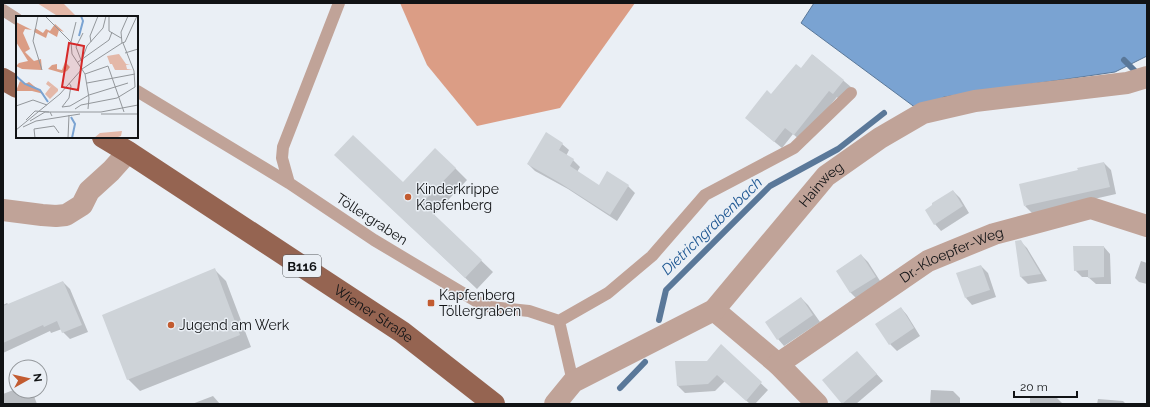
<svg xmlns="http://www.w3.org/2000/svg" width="1150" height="407" font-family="Raleway,sans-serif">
  <rect width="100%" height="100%" fill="#eaeff5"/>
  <path fill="#e4b8a8" d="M37 3H63L77 17H59Z"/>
  <path fill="#db9d85" d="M400 3H635L560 108 477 126 427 65Z"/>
  <path fill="#7aa3d2" stroke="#5a7899" d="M814 3H1147V56L1115 72 944 97 920 111 801 23Z"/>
  <path fill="#0003" d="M813 55 851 87 840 100 837 97 801 141 793 134 782 148 753 124 771 95 801 69Z
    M562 144 569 150 566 156 573 160 580 167 577 172 599 186H628L635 193 617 221 568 189 535 171 528 164Z
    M1104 163 1111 170 1116 194 1032 213 1025 206 1079 171Z
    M347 166 403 184 455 168 467 180 434 215 493 272 477 289Z
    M953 191 960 198 969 213 941 231 935 224Z
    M1020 241 1027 248 1047 281 1028 284 1021 277Z
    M1104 247 1110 254 1111 284H1096L1088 277H1082L1075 270Z
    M861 255 868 262 882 284 858 300 851 293 837 271Z
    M1141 261 1147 263V284L1139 282 1135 278Z
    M981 266 988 273 996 297 972 305 966 298Z
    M214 269 226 281 251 347 140 391 128 379Z
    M63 282 70 289 88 332 70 339 63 332 62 329 51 333 50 331 3 353V305L7 303 9 305Z
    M801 298 808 305 820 322 784 346 778 339Z
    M901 308 907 315 920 336 897 351 890 344Z
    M721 346 768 390 755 404H750L725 381 715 391 685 393 678 386 676 362H708Z
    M863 359 883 381 856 404H844L824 381Z
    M16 389V391H32L37 404H3V394Z
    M931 390 953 391 960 398V404H930Z
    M213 396 220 404H192Z
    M1039 396 1056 397 1063 404H1030V398Z
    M1098 399 1123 401 1126 404H1097Z"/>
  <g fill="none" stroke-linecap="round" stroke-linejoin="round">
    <path stroke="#5a7899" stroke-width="6" d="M1124 60 1139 75
      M659 320 666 290 770 186 838 149 884 113
      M620 388 645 362"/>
  </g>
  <path fill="#ced3d8" d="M812 54 844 80 833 94 829 91 794 135 785 128 774 142 745 118 767 90 771 94 796 64 801 68Z
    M546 132 563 143 559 150 574 159 570 166 599 185 607 171 629 185 610 215 560 183 527 164Z
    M353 135 403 182 435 148 456 168 422 203 482 260 465 278 334 155Z
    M1104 162 1110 187 1024 206 1019 184 1078 170 1077 168Z
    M953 190 963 206 934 225 925 210 932 205V203Z
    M1021 240 1041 274 1020 277 1015 241Z
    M1073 246H1104V277L1088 278V270L1074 271Z
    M861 254 876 277 850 293 836 271Z
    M981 265 990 290 965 298 956 273Z
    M215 268 240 335 127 380 102 315Z
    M63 281 82 325 62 333 57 321 44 327 43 325 3 343V306Z
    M801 297 813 315 777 340 765 322Z
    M901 307 914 328 889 345 875 324Z
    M721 344 762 382 746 401 717 375 708 384 677 386 675 361H707Z
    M857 351 877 374 842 404 822 380Z"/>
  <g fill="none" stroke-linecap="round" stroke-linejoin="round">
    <path stroke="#c0a398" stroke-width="12" d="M3 10 17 19
      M137 91 289 183 374 240 481 304 491 307 529 311 559 321 573 382
      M289 183 282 158 283 147 339 3
      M559 321 608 293 652 256 705 195 794 148 851 93"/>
    <g stroke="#c0a398" stroke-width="22">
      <path d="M3 210 42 215 56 216 66 215 82 205 89 191 111 171 128 152"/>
      <path d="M714 310 778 364 817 404"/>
      <path id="s1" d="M778 364 928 261 994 234 1091 208 1147 226"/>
      <path id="s2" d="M555 404 573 382 714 310 826 176 880 138 923 113 975 101 1127 83 1147 77"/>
    </g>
    <g stroke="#956451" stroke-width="22">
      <path d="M3 79 17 87"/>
      <path id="s3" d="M103 137 128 152 402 332 494 404"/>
    </g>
  </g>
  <g fill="#c25b30" stroke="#eaeff5" stroke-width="1.5">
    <circle cx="408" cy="197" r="4"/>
    <rect x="427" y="299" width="8" height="8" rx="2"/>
    <circle cx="171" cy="325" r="4"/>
  </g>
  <g text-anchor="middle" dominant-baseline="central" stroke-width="3" stroke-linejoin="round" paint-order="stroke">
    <rect fill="#eaeff5" stroke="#525558" stroke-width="1" x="283" y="255" width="38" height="22" rx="3"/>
    <g font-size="13" font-weight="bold" fill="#111315">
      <text x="302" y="266">B116</text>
    </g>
    <g font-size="14" fill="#111315" stroke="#eaeff5">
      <text stroke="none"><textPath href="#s2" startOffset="352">Hainweg</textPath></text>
      <text transform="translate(372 219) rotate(33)">Töllergraben</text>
      <text stroke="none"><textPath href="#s1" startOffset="206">Dr.-Kloepfer-Weg</textPath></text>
      <text stroke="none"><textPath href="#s3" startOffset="323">Wiener Straße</textPath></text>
    </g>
    <g font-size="14" fill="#111315" stroke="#eaeff5" text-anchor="start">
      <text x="416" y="189">Kinderkrippe<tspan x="416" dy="16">Kapfenberg</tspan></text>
      <text x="439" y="295">Kapfenberg<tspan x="439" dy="16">Töllergraben</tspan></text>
      <text x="179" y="325">Jugend am Werk</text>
    </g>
    <g font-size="15" font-style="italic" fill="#215994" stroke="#eaeff5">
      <text transform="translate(712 226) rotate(-44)">Dietrichgrabenbach</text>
    </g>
  </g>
  <g transform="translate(16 16)">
    <rect width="122" height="122" fill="#eaeff5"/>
    <path d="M103 38 110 48H114L110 49 111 53 117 54H99L96 48H94L91 40ZM32 65 42 73V75L34 83 29 78 36 69 34 71 30 68ZM106 115 105 120 99 122H78L84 117Z" fill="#e4b8a8"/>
    <path d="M0 6 16 14 9 13 7 17 14 33 9 36 18 45 25 43 26 54 6 53 0 50 3 47 12 45 0 26ZM39 8 48 16 43 14 41 21 32 16 30 22 18 16 19 12 27 17 30 13 34 15ZM49 46 54 51 51 55 46 57 32 53 36 49 41 48V53L46 54ZM4 65 9 68 13 66 28 78 16 75H0Z" fill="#db9d85"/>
    <path fill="none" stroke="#7aa3d2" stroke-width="2" d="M63 20 67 5 65 0M0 60 9 68 24 74 32 86M55 101 59 108 56 122"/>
    <path fill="none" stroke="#93979b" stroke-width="1" d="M22 0 17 25 26 54M29 0 55 26 56 38 69 58 73 82 72 93M93 0V15L105 22M55 26 60 6M75 26 74 20 82 0M106 27 109 26 121 0M106 27 105 16 112 0M109 37 122 33M67 41 71 30 87 12 90 0M65 44 60 31 67 17M62 46 93 24 96 16M69 58 92 50 108 96M71 67 119 58M0 90 17 84 31 89M46 91 54 90 73 79 112 67M46 91 53 82 55 70 53 67M59 93 65 89 101 82 119 71 118 55 107 27M34 96H85L122 89M85 98H122M10 104 19 95 33 96M14 105 29 96H34L36 100M7 111 20 105 64 98M0 114 44 78 66 53 106 27M19 122 18 113 38 110 43 117M52 122 53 99"/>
    <path fill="#d62828" fill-opacity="0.15" stroke="#d62828" stroke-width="2" d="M53 27 68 30 62 74 46 71Z"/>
    <rect width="122" height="122" fill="none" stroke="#111315" stroke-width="2"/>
  </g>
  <rect width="1150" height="407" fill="none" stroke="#111315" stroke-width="8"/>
  <g transform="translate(28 379) rotate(82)"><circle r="19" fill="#eaeff5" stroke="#93979b"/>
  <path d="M0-3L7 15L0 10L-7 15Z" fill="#c25b30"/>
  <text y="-6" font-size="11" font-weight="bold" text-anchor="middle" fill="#111315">N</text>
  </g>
  <path d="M1014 391v6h63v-6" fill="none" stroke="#111315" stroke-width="2"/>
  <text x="1020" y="391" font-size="12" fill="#111315" stroke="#eaeff5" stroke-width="3" paint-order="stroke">20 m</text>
</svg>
